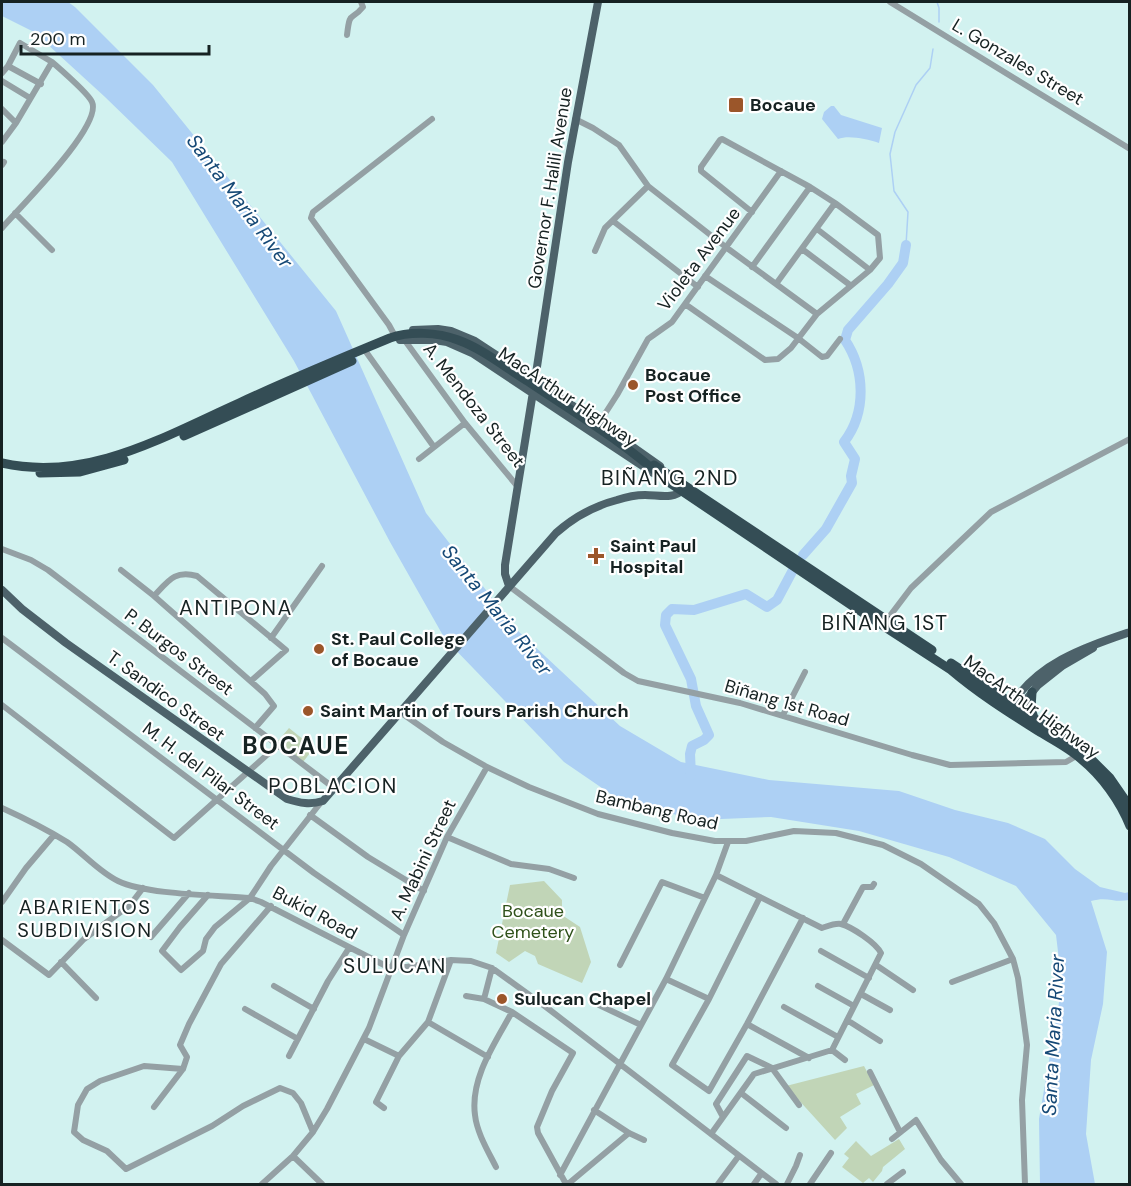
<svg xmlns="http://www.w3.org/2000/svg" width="1131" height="1186" font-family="'DM Sans',sans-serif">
  <rect width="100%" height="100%" fill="#d2f2f0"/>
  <path fill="#c1d5b7" d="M289 728 314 748 303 762 278 741Z
    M544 881 562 900V915L580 927 591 962 582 983 538 964 535 956 525 951 509 962 496 953 510 885Z
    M864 1066 874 1085 856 1094 861 1104 840 1117 847 1128 835 1140 786 1086Z
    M899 1139 905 1149 883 1167 882 1171 873 1182 869 1178 863 1183 842 1167 849 1158 844 1154 856 1141 871 1156Z"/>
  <path fill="#add0f4" d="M2 2H68L75 7 153 85 336 311 426 513 517 630 620 726 681 762 769 780 899 791 955 810 1008 823 1045 839 1075 869 1100 887 1125 893 1129 892V900C1113 903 1108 896 1091 901L1107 952 1103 1004 1091 1060 1086 1134 1095 1184H1040L1039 1119 1062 985 1056 935 1016 886 949 857 859 831 771 817 697 820 621 801 564 762 445 639 390 542 294 361 172 162 105 97 34 32 2 16Z
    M831 106H834L841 115 882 128 879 143C866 139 849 135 838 139L822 119 824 112Z"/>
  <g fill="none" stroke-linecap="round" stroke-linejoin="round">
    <path stroke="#add0f4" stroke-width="1.5" d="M937 2 939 8V22
      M906 245 908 212 894 191 890 154 895 132 916 85 930 68 933 49"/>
    <path stroke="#add0f4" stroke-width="10" d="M803 555 826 529 852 483 851 476 855 459 844 442C867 412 865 370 845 340L848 330 888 284 903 263 906 245
      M691 775 690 754 692 746 704 740 709 735 696 706 691 679 665 625 666 615 672 609 694 610 746 594 767 607 777 600 793 570"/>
    <path stroke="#94a0a4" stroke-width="6" d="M890 2 1130 149
      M347 35C350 9 351 22 363 7L361 2
      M8 66 41 84
      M2 73 8 66 20 43 52 62 16 123 2 142
      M2 81 30 98
      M2 109 16 123
      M575 119 593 128 619 145 648 186 727 248 817 314
      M2 165 4 162
      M15 213 52 250
      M613 221 698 287
      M2 228C18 209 103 126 92 102 88 93 61 70 52 62
      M817 229 870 270
      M802 249 850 285
      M595 251 605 228 648 186
      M752 267 810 187
      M705 276 798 338 822 357 827 356 840 339
      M776 284 835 203
      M685 304 765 360 778 359 791 348 817 314 870 270 880 258 878 235 835 203 810 187 722 139 720 140 701 167V171L752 212
      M396 338 389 325 311 218 313 212 432 119
      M406 342 465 423 518 487
      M364 349 434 447
      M599 423 617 395 648 339 672 322 781 171
      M419 459 465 423
      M2 549 31 560 48 570 334 788
      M121 570 154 596 265 694 274 706 255 728
      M509 586 624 673 638 681 740 703 912 755 950 765 1066 762 1078 755
      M154 596C169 580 175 570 197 576L286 650 252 680
      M886 621 911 588 991 512 1130 439
      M2 638 314 873 404 935
      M271 638 322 566
      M2 705 174 838 278 745
      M400 712 443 742 487 767 529 787 598 814 672 833 715 841H746L794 831 836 833 883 845 921 864 979 904 994 923 1013 959 1018 978 1027 1045 1022 1100 1025 1184
      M783 715 805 672
      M2 808C24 818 46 829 67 842 84 854 99 872 118 881 147 895 216 895 250 898L261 902 388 967H406L451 960 471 961 492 968 546 1007 776 1184
      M310 815 368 857 424 891
      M447 837 511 864 549 869 574 878
      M208 895 180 927 162 951 181 970 203 951 206 939 215 927 250 898 271 866 322 801
      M760 897 709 999 672 1065 709 1091 747 1024 803 918
      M2 902 26 868 54 835
      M843 924 863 887H872L874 884
      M151 937 189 893
      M2 940 49 975 84 939 130 905 143 888
      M821 951 869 978
      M61 962 96 998
      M620 965 662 882 705 898
      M876 965 913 990
      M666 979 709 999
      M952 982 1013 959
      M274 986 314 1009
      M818 986 854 1006
      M861 994 890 1010
      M466 996 484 999 492 968
      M484 999 512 1012 573 1053 552 1091 537 1127 538 1133 566 1184
      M599 1005 641 1025
      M784 1007 838 1037
      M245 1009 298 1039
      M847 1020 880 1041
      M428 1022 488 1057
      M747 1024 809 1058
      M364 1039 399 1056 376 1102 384 1108
      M832 1050 845 1060
      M289 1056 328 981 349 948
      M399 1056 428 1022 451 960
      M183 1069 144 1066 100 1081 87 1089 78 1105 74 1132 83 1140 107 1151 126 1169 212 1126 243 1106 280 1088 293 1093 301 1103 313 1132
      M870 1072 900 1132
      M741 1093 786 1128
      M154 1107 183 1069 187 1057 180 1045 189 1024 221 964 271 906
      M594 1110 629 1133 644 1140
      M723 1117 716 1104 747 1056 772 1068 799 1105
      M711 1134 754 1074 832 1050 881 953C876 943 852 927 841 924 835 923 828 926 822 928L716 875
      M892 1139 916 1120 941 1160 961 1184
      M293 1156 322 1184
      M496 1167C488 1151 477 1133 475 1115 470 1078 495 1043 512 1012
      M560 1175 666 979 716 875 728 842
      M262 1184 293 1156 313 1132 327 1109 369 1028 404 935 447 837 487 767
      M568 1184 629 1133
      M718 1184 738 1157
      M754 1184 761 1174
      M787 1184 796 1166 800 1155
      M810 1184 831 1153
      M887 1184 903 1172"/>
    <path stroke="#4d626a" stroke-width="8" d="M413 330 438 329 451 331 475 341 599 423 660 466
      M400 340H434L447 342 472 353 653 473
      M535 380 568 162 598 2
      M509 586 505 574V565L533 392
      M2 590 22 609 66 643 287 799C300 803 310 805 323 801L556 533C574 517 594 506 617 500 626 497 636 495 645 495 659 495 673 500 684 489
      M1010 707C1037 663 1083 648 1130 632
      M1016 712 1038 685 1062 666 1093 648"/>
    <path stroke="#344d55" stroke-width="9" d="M184 436 352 361
      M2 463C88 482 163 437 239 403 289 380 339 359 390 338 410 331 437 332 458 340 483 349 506 368 529 382 575 413 624 442 664 479L851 605 951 670C978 693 1008 712 1038 731 1053 740 1069 748 1081 759 1102 776 1120 801 1130 826
      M654 465 932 650
      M40 473 80 472 124 460
      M951 663 1082 750 1110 778 1130 807
      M1032 692 1031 709 1034 718"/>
  </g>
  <g fill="#9b562a" stroke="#fff" stroke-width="2">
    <rect x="728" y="97" width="16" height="16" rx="3"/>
    <circle cx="633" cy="385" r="6"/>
    <path d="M593 547h6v6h6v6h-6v6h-6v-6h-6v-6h6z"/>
    <circle cx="319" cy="649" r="6"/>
    <circle cx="308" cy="711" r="6"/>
    <circle cx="502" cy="999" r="6"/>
  </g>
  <g text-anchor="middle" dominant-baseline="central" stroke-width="4.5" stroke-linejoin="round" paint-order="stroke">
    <g font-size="18" fill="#162222" stroke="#fff">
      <text transform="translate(1018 62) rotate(31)">L. Gonzales Street</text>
      <text transform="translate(550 188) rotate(-81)">Governor F. Halili Avenue</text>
      <text transform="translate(699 259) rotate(-53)">Violeta Avenue</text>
      <text transform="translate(568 397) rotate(34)">MacArthur Highway</text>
      <text transform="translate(474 405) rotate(52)">A. Mendoza Street</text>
      <text transform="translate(179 652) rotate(37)">P. Burgos Street</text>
      <text transform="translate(166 696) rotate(36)">T. Sandico Street</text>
      <text transform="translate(787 703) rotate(16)">Biñang 1st Road</text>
      <text transform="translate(1032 707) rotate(36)">MacArthur Highway</text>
      <text transform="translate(211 776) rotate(37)">M. H. del Pilar Street</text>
      <text transform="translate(657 810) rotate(13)">Bambang Road</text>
      <text transform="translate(423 860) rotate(-65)">A. Mabini Street</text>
      <text transform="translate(315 913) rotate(28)">Bukid Road</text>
    </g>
    <g font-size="18" font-weight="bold" fill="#162222" stroke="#fff" text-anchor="start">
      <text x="750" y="105">Bocaue</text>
      <text x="645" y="375">Bocaue<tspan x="645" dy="21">Post Office</tspan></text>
      <text x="610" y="546">Saint Paul<tspan x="610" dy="21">Hospital</tspan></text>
      <text x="331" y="639">St. Paul College<tspan x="331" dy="21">of Bocaue</tspan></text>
      <text x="320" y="711">Saint Martin of Tours Parish Church</text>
      <text x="514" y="999">Sulucan Chapel</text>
    </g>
    <g font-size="18" fill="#2f511a" stroke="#fff">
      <text x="533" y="911">Bocaue<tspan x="533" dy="21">Cemetery</tspan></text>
    </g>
    <g font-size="20" font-style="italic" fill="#164976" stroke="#fff">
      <text transform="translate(240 201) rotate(53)">Santa Maria River</text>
      <text transform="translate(497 610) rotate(51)">Santa Maria River</text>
      <text transform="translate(1053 1035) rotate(-87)">Santa Maria River</text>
    </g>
    <g font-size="20" letter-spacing="1.5" fill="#162222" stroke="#fff">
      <text x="85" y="907">ABARIENTOS<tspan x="85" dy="23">SUBDIVISION</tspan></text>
    </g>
    <g font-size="21" letter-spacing="1.5" fill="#162222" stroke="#fff">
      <text x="670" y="478">BIÑANG 2ND</text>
      <text x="236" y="608">ANTIPONA</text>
      <text x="885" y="623">BIÑANG 1ST</text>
      <text x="333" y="786">POBLACION</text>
      <text x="395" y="966">SULUCAN</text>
    </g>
    <g font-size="24" font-weight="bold" letter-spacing="1.5" fill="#162222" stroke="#fff">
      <text x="296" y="745">BOCAUE</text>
    </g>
  </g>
  <rect width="1131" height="1186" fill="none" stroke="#162222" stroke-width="6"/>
  <path d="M21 45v9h188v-9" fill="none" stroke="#162222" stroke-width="3"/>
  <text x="30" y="45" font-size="18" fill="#162222" stroke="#ffffff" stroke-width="4.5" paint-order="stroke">200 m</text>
</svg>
